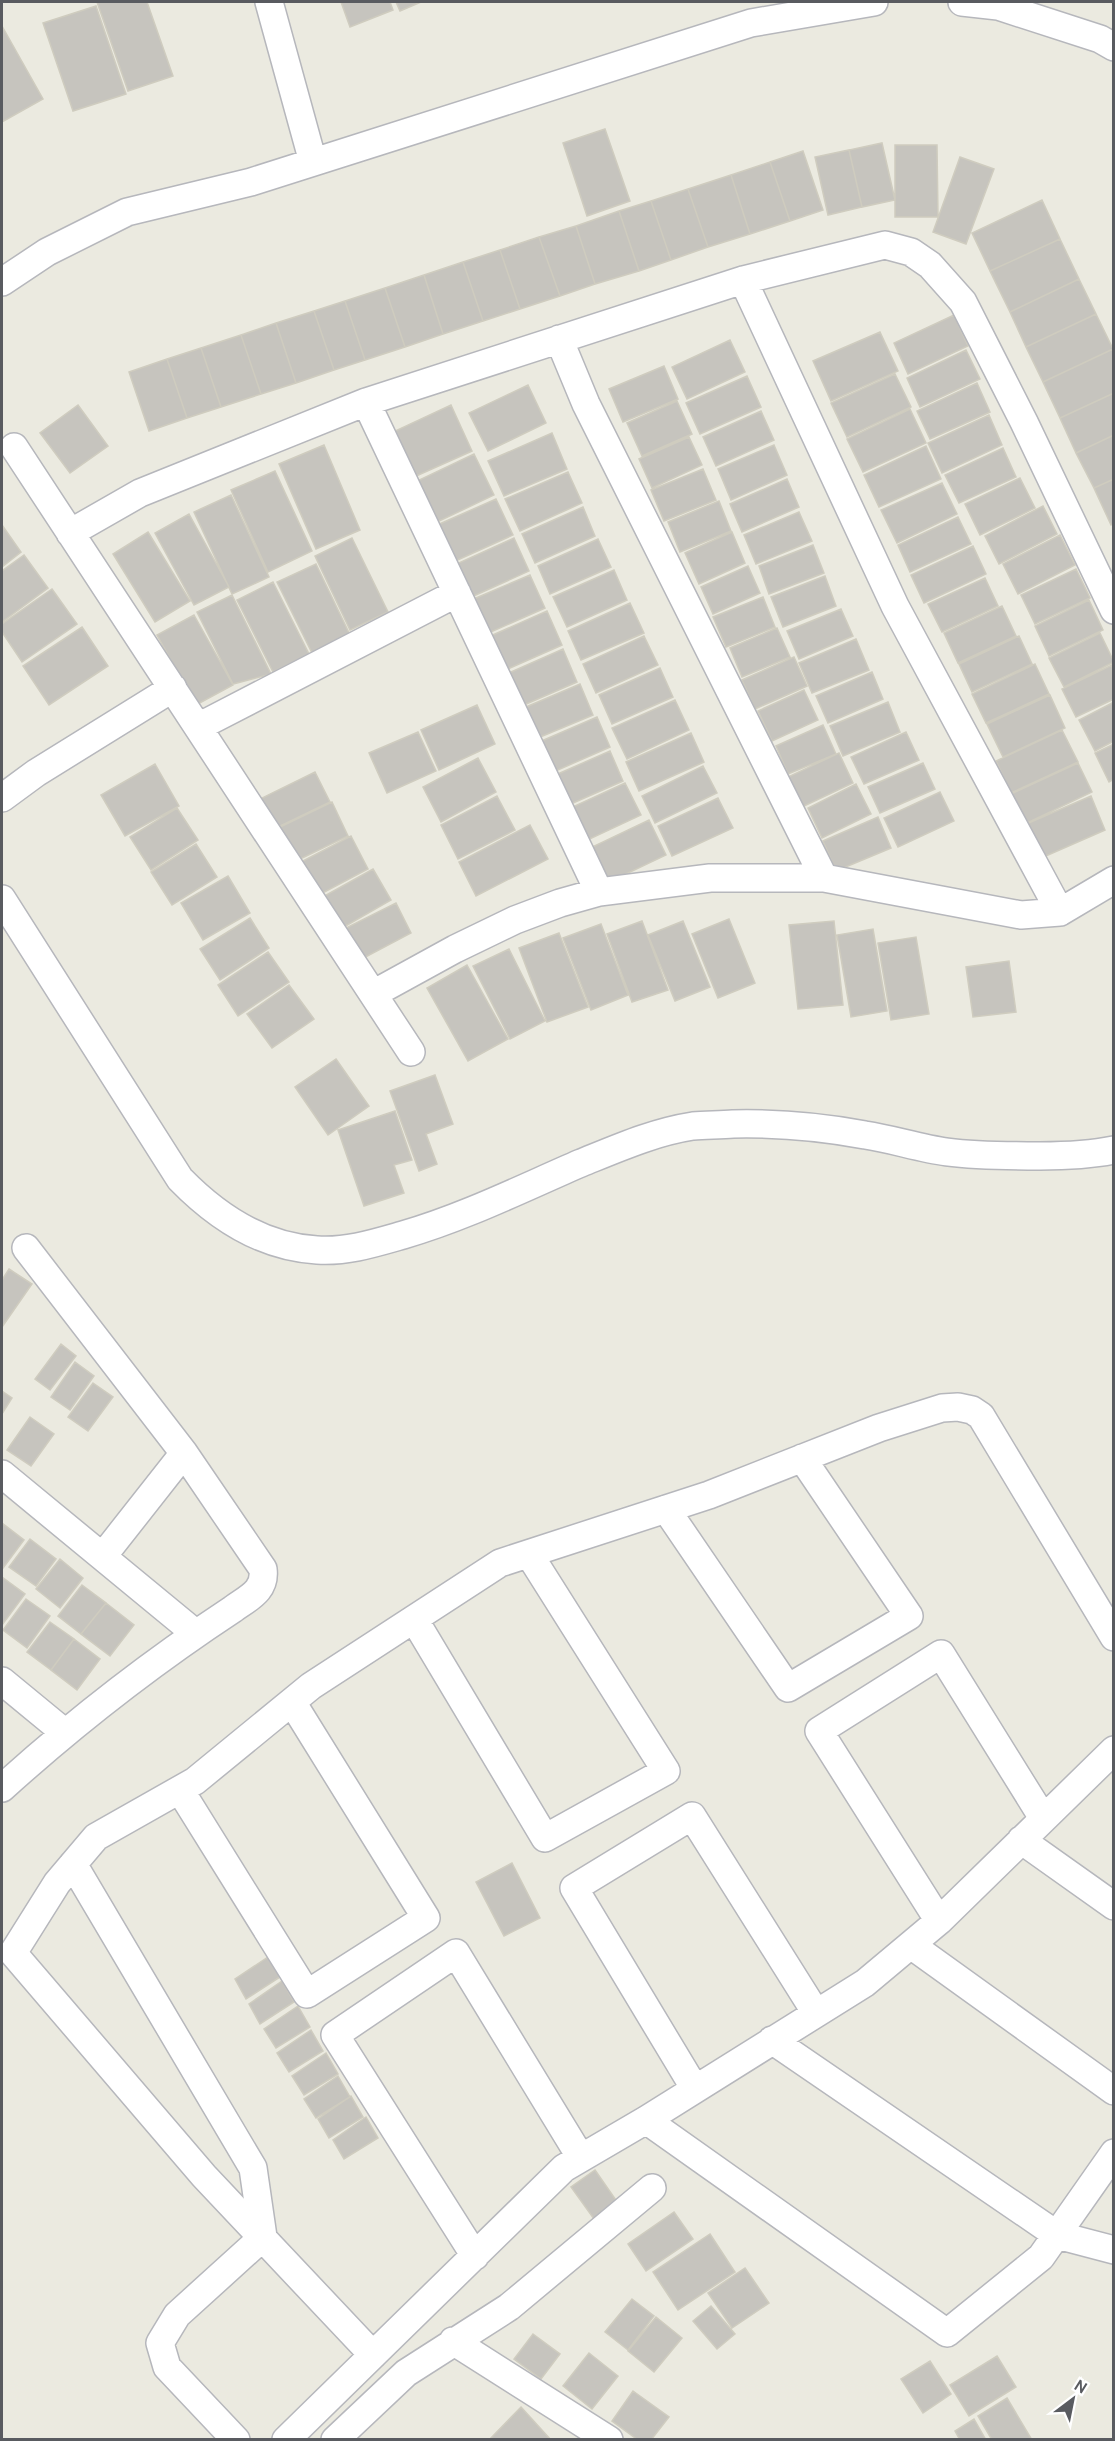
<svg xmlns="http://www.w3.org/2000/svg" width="1115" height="2441" font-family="Cabin,sans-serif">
  <rect width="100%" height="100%" fill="#ebeae0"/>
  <path fill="#c6c4be" stroke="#cfccbf" stroke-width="1.5" d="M97 2H147L173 76 128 91Z
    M341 2H390L393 10 350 27Z
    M396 2H421L400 11Z
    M96 6 126 94 73 111 43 23Z
    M2 26 43 99 2 122Z
    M605 129 630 201 587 216 563 143Z
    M882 143 895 200 862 207 849 150Z
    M895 145H937L938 217H895Z
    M849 150 862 207 828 215 815 157Z
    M803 151 823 210 790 221 770 162Z
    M960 157 994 169 966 244 933 232Z
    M770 162 790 221 750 234 731 175Z
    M731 175 750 234 708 247 688 189Z
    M688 189 708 247 671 260 651 201Z
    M1042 200 1060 239 990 271 972 233Z
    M651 201 671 260 639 271 619 211Z
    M619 211 639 271 595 284 576 226Z
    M576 226 595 284 560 296 539 237Z
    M539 237 560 296 520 309 500 250Z
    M1060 239 1079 279 1010 312 990 271Z
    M500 250 520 309 483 321 463 262Z
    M463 262 483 321 443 334 424 275Z
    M424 275 443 334 405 347 385 288Z
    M1079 279 1096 314 1026 347 1010 312Z
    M385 288 405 347 365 360 345 301Z
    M345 301 365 360 334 370 314 311Z
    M314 311 334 370 296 383 276 323Z
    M1096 314 1113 349 1043 382 1026 347Z
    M954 315 968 346 908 374 894 343Z
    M276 323 296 383 261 394 241 335Z
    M880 332 898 371 831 401 813 361Z
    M241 335 261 394 221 407 201 348Z
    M730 340 745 372 687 399 672 367Z
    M201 348 221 407 187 418 167 359Z
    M1113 349 1114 393 1060 418 1043 382Z
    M966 350 980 379 920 407 907 378Z
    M167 359 187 418 149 431 129 372Z
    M664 366 678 399 623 422 609 389Z
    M895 374 911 407 847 437 831 403Z
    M747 376 761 407 700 434 686 403Z
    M977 383 990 412 930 439 917 411Z
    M528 385 546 423 488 451 469 413Z
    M1114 393V435L1076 453 1060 418Z
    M677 401 692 434 642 456 627 423Z
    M78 405 108 446 70 473 40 433Z
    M451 405 472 451 414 477 393 432Z
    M910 409 926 443 863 472 847 439Z
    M761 411 774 440 716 466 703 437Z
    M989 415 1002 445 942 473 928 443Z
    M552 433 567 469 504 496 488 461Z
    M1114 435V479L1094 488 1076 453Z
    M689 437 702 465 652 488 639 459Z
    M324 445 360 530 316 549 279 464Z
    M774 445 787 475 731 500 718 469Z
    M926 446 941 479 879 507 864 475Z
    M1003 448 1016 477 959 503 945 475Z
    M474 454 494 495 435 523 415 482Z
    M703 469 716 500 664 521 651 490Z
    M275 471 312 551 268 572 231 490Z
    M568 472 582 503 520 531 505 499Z
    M1020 478 1035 508 980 535 965 504Z
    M787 479 799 507 742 532 730 504Z
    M1114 479V523L1111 525 1094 488Z
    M942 483 957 514 897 543 881 510Z
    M231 495 269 577 232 594 194 512Z
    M496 499 513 535 451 563 435 526Z
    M719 501 731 531 680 552 668 522Z
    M1043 506 1057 534 999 564 985 536Z
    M583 507 595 536 535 563 522 534Z
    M799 512 812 541 756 564 744 535Z
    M189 514 229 587 194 605 155 533Z
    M958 517 971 544 910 572 898 545Z
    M2 525 21 552 2 567Z
    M148 532 190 601 155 622 113 554Z
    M732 532 745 563 699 584 685 553Z
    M1060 535 1075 565 1018 594 1003 564Z
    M352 538 388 612 350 630 315 556Z
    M514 538 529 571 467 599 452 566Z
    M598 539 611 567 550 594 538 566Z
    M813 545 824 573 769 594 759 566Z
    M973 546 986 574 924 603 911 575Z
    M24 555 48 588 2 622V571Z
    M316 564 350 635 312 653 277 582Z
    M748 566 760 593 713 614 701 587Z
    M1076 569 1090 598 1035 624 1021 595Z
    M614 570 627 600 567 627 553 597Z
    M530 575 545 608 484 635 469 601Z
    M825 576 836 606 783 627 771 597Z
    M985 578 998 606 942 632 928 604Z
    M273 582 309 654 273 672 237 600Z
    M52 589 77 624 22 662 2 632V624Z
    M232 595 271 674 233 684 197 612Z
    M763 597 775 627 726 647 713 617Z
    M1089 600 1103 630 1049 656 1035 626Z
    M630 603 644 633 581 660 568 631Z
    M1002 606 1016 636 958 663 944 633Z
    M841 609 853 636 799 659 787 631Z
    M547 611 562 645 501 672 486 638Z
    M194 615 233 685 196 705 157 635Z
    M82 627 108 666 49 705 23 666Z
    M777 628 790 657 742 677 730 648Z
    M1100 633 1114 662 1064 687 1049 658Z
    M644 636 658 665 596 693 583 664Z
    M1019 636 1032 664 972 692 959 664Z
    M856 639 869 670 812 693 799 663Z
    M563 649 577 682 517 708 502 676Z
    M794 657 807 686 755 709 742 680Z
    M1035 664 1049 694 986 723 972 694Z
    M1112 665 1114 699 1076 717 1062 689Z
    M660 668 673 697 612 724 599 695Z
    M872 672 883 699 828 723 816 696Z
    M580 684 593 715 533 740 519 710Z
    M804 690 818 720 772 741 758 711Z
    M1050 695 1065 728 1003 757 987 724Z
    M675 700 689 730 627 759 612 728Z
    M888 702 900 732 843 756 830 726Z
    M1114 702V741L1095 751 1079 720Z
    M477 705 495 744 439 770 421 730Z
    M597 717 610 747 551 773 537 743Z
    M823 725 836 754 788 774 776 746Z
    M1062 730 1078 762 1011 793 996 761Z
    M418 732 436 771 387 793 369 753Z
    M906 732 919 760 864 784 851 757Z
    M691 733 704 762 639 791 626 762Z
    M1114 744V779L1109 782 1095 753Z
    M610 751 623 781 564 807 551 777Z
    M839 753 853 783 802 807 788 777Z
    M478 758 496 792 441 822 423 787Z
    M923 763 935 789 880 813 868 787Z
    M1078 763 1092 792 1025 824 1011 794Z
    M155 764 179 806 125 836 101 795Z
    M703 766 717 793 655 823 642 796Z
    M315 772 330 802 274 829 260 799Z
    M625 783 641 815 581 843 566 810Z
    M856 784 871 814 822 838 808 808Z
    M940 792 954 821 898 847 884 818Z
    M497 796 515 830 458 859 441 825Z
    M1091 796 1105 830 1039 859 1024 825Z
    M718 798 733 828 672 856 658 826Z
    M332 802 348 836 294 862 278 828Z
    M177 808 198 840 151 870 130 837Z
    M878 817 891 848 836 871 823 841Z
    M649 820 666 855 605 884 588 849Z
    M530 825 548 859 476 896 459 862Z
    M351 836 368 869 315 897 297 864Z
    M196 844 217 877 172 905 151 872Z
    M373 869 391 900 337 931 319 899Z
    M228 876 250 913 203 940 181 903Z
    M396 903 411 933 358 961 342 930Z
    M250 918 269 948 220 980 200 949Z
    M729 919 755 983 718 998 692 934Z
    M642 921 668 990 632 1002 607 934Z
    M683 921 710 987 675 1001 648 935Z
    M834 921 843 1005 798 1009 789 925Z
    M601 924 628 995 591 1010 563 938Z
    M873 929 887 1011 851 1017 837 935Z
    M559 933 588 1007 547 1022 519 948Z
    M916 937 929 1014 891 1020 878 943Z
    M509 949 545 1021 510 1039 473 966Z
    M268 952 289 982 238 1016 218 985Z
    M1009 961 1016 1012 973 1017 966 967Z
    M467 965 508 1039 468 1061 427 988Z
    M289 985 314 1019 272 1048 247 1014Z
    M336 1059 369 1106 328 1135 295 1087Z
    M435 1075 453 1124 426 1134 437 1164 419 1171 390 1091Z
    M395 1111 412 1160 394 1165 404 1193 364 1206 338 1130Z
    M9 1269 32 1284 2 1327V1280Z
    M61 1344 76 1356 50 1390 35 1379Z
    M75 1362 94 1376 70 1410 51 1397Z
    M93 1383 113 1397 88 1431 68 1417Z
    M2 1391 12 1398 2 1414Z
    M30 1417 54 1434 31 1466 7 1450Z
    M2 1523 24 1540 3 1568 2 1567Z
    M30 1539 56 1559 36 1586 9 1567Z
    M60 1559 83 1578 60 1608 36 1589Z
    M2 1577 25 1594 2 1625Z
    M82 1585 106 1603 81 1634 58 1616Z
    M26 1599 50 1616 27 1648 3 1630Z
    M106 1603 134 1625 110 1656 81 1634Z
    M50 1622 74 1639 51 1670 27 1652Z
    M74 1639 100 1659 77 1690 51 1670Z
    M512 1863 540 1918 504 1936 476 1882Z
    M268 1957 280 1977 246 1999 235 1979Z
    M282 1981 294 2002 260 2024 249 2004Z
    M298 2006 310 2027 276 2048 264 2029Z
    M311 2030 323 2051 289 2072 277 2053Z
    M326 2053 338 2074 304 2095 292 2076Z
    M338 2076 350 2097 316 2118 304 2099Z
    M351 2096 363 2117 329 2138 318 2119Z
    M366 2117 378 2138 344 2159 333 2140Z
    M595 2170 618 2203 594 2219 571 2187Z
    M674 2212 693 2239 646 2271 628 2244Z
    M710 2234 735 2272 678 2310 653 2272Z
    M745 2268 769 2303 732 2328 708 2293Z
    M632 2299 654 2316 628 2350 605 2332Z
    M711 2306 735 2334 717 2349 693 2321Z
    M656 2317 682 2338 654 2372 628 2351Z
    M533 2334 560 2354 541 2379 514 2359Z
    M589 2353 618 2376 592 2409 563 2386Z
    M997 2356 1016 2387 969 2416 950 2385Z
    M930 2361 951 2394 923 2413 901 2379Z
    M633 2391 669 2417 651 2440H638L612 2421Z
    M1007 2398 1032 2440H992L978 2416Z
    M521 2407 551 2440H489Z
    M974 2419 986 2440H960L955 2431Z"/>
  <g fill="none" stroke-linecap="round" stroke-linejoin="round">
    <defs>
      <path id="street" d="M269 2 313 162
        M962 2 998 6 1100 39 1114 47
        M743 280 895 606 1060 912
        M2 282 47 252 127 212 251 182 751 23 874 2
        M559 339 586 404 824 878
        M366 402 599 892
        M14 447 411 1052
        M70 533 140 493 366 402 743 280 885 245 911 252 930 265 963 302 1024 422 1114 610
        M198 727 457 593
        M2 798 36 773 173 688
        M2 899 180 1179C217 1217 263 1247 317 1250 347 1252 375 1243 403 1235 465 1217 523 1188 581 1163 618 1148 654 1132 693 1126 706 1125 720 1125 733 1124 777 1123 822 1127 865 1135 892 1139 919 1148 947 1152 978 1156 1009 1156 1040 1156 1064 1156 1090 1155 1114 1150
        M373 994 455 949 515 920 560 903 599 892 710 878H824L1021 915 1060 912 1114 880
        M2 1474 195 1633
        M666 1509 788 1688 909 1616 802 1458
        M103 1556 184 1453
        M414 1619 545 1838 666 1771 529 1554
        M2 1681 64 1732
        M2 1788C74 1723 151 1663 233 1609 248 1598 266 1591 263 1569L184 1453 26 1248
        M180 1790 307 1994 426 1918 292 1702
        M1021 1840 1114 1906
        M73 1864 253 2168 263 2237 177 2315 160 2343 167 2367 236 2440
        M939 1921 819 1731 941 1654 1043 1818
        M911 1945 1114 2091
        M772 2040 1057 2235 1114 2250
        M695 2089 574 1888 692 1816 816 2013
        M646 2120 947 2333 1041 2257 1114 2153
        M475 2256 335 2035 456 1953 581 2158
        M453 2341 609 2440
        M373 2355 204 2176 13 1953 57 1883 96 1837 195 1781 311 1686 500 1563 709 1495 879 1428 942 1408 958 1407 972 1410 981 1416 1114 1637
        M286 2440 564 2168 646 2120 865 1983 939 1921 1114 1750
        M335 2440 406 2373 509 2307 652 2188"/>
    </defs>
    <use href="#street" stroke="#b6b7bc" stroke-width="30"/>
    <use href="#street" stroke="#fff" stroke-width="27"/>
  </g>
  <rect width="1115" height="2441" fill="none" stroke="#595b60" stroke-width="6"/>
  <g transform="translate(1073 2399) rotate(32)" stroke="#ffffff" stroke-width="4.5" paint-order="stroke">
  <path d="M0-4.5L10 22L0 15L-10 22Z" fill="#595b60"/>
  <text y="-9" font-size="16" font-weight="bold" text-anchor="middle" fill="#595b60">N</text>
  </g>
</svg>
